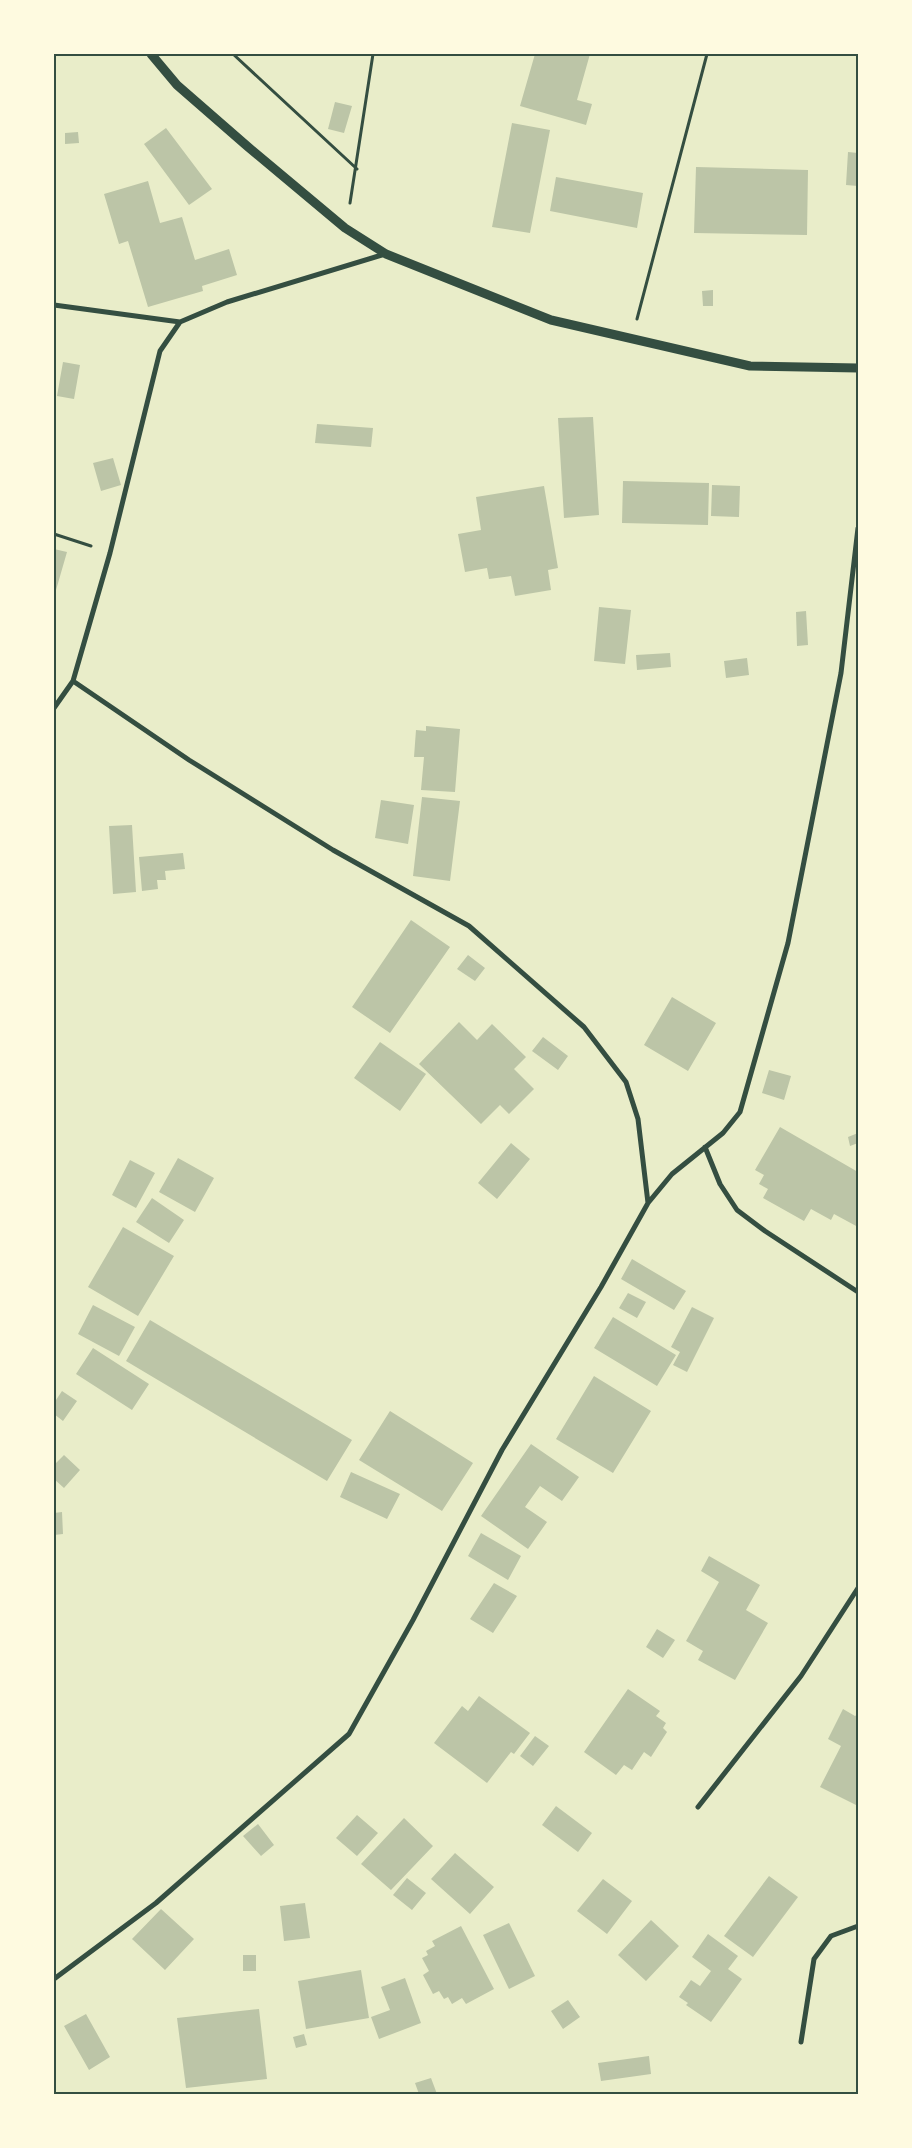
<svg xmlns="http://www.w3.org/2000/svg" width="912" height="2148" font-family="'PT Sans',sans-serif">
  <rect width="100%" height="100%" fill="#e9edc9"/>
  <path fill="#bcc5a7" d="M535 54H590L577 100 592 104 586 125 520 106Z
    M335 102 352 106 344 133 328 129Z
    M512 123 550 130 530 233 492 227Z
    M166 128 212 189 189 205 144 144Z
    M78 132 79 143 65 144V133Z
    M848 152 858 153V186L846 185Z
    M696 167 808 170 807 235 694 233Z
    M556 177 643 193 637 228 550 211Z
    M148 181 160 223 182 217 195 260 229 249 237 275 202 286 203 291 148 307 128 241 119 244 104 194Z
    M713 290V306H703L702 291Z
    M63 362 80 365 74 399 57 396Z
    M593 417 599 515 564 518 558 418Z
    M317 424 373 428 371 447 315 443Z
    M113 458 121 485 101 491 93 463Z
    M623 481 709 483 708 525 622 523Z
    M712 485 740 486 739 517 711 516Z
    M544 486 558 568 548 570 551 590 515 596 511 576 489 579 487 568 465 572 458 534 481 530 476 497Z
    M54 549 67 552 54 597Z
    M599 607 631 610 625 664 594 661Z
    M806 611 808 645 797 646 796 612Z
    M670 653 671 667 637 670 636 655Z
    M747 658 749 675 726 678 724 661Z
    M426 726 460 729 455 792 421 790 424 757H414L416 730 426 731Z
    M422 797 460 801 450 881 413 876Z
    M381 800 414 805 408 844 375 838Z
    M132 825 136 892 113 894 109 826Z
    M183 853 185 869 165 871 166 880H157L158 889 142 891 139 857Z
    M411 920 450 947 390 1033 352 1007Z
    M468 955 485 968 475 981 457 969Z
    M672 997 716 1023 688 1071 644 1045Z
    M459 1022 477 1040 492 1024 526 1057 514 1069 534 1089 509 1114 500 1105 481 1124 419 1064Z
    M543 1037 568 1056 558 1070 532 1051Z
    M380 1042 426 1074 400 1111 354 1078Z
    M769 1070 791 1076 784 1100 762 1093Z
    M780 1127 858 1172V1227L834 1214 831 1220 811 1209 804 1221 763 1198 768 1189 759 1184 764 1175 755 1170Z
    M858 1133V1143L850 1146 848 1137Z
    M511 1143 530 1159 497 1199 478 1183Z
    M178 1158 214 1178 195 1212 159 1192Z
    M130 1160 155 1173 136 1208 112 1195Z
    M152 1198 184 1220 169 1243 136 1222Z
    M123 1227 174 1256 138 1316 88 1287Z
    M632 1259 686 1291 674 1310 621 1279Z
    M628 1293 646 1302 637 1318 619 1308Z
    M93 1305 135 1327 119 1356 78 1334Z
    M692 1307 714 1318 687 1372 673 1365 680 1352 671 1347Z
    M613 1317 676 1355 657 1386 594 1348Z
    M150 1320 352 1440 327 1481 126 1361Z
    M93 1348 149 1384 132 1410 76 1374Z
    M594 1376 651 1411 613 1473 556 1439Z
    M62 1391 77 1401 63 1421 54 1414V1403Z
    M390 1411 473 1463 442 1511 359 1460Z
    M531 1444 579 1477 562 1501 540 1486 525 1507 547 1522 528 1549 481 1516Z
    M64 1455 80 1470 64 1488 54 1479V1465Z
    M351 1472 400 1494 387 1519 340 1497Z
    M62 1512 63 1534 54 1535V1513Z
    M481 1533 521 1556 508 1580 468 1556Z
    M709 1556 760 1585 746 1610 768 1623 735 1680 698 1660 703 1651 686 1641 719 1582 701 1571Z
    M494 1583 517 1596 493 1633 470 1619Z
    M657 1629 675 1640 663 1658 646 1647Z
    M628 1689 660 1711 656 1716 666 1723 663 1728 667 1732 651 1757 644 1752 632 1770 624 1765 616 1775 584 1752Z
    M479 1696 530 1733 514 1754 511 1752 487 1783 434 1743 462 1706 468 1711Z
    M843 1709 855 1716 858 1714V1806L820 1787 841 1746 828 1739Z
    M535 1736 549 1746 533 1766 520 1756Z
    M556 1806 592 1833 578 1852 542 1825Z
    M357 1815 378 1833 357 1856 336 1838Z
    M404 1818 433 1846 391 1890 361 1864Z
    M258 1824 274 1845 261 1856 243 1836Z
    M455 1853 494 1887 470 1914 431 1879Z
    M769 1876 798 1897 753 1957 724 1936Z
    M407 1878 426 1893 412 1910 393 1895Z
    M603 1879 632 1901 607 1934 577 1911Z
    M305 1903 310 1938 284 1941 280 1906Z
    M161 1909 194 1939 165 1970 132 1939Z
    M651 1920 679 1946 646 1981 618 1955Z
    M509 1923 535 1976 509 1989 483 1935Z
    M461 1926 494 1989 466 2004 462 1998 452 2004 448 1997 444 1999 439 1991 433 1994 423 1975 429 1971 422 1958 428 1955 426 1951 435 1946 432 1941Z
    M708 1934 738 1956 728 1969 742 1979 711 2022 686 2005 688 2003 679 1997 691 1980 700 1986 711 1971 692 1957Z
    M243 1955H256V1971H243Z
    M361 1970 369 2018 306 2029 298 1981Z
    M405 1978 421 2023 379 2039 371 2017 390 2010 381 1987Z
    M568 2000 580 2017 563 2029 551 2011Z
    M259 2009 267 2079 186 2088 177 2018Z
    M86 2014 110 2057 89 2070 64 2026Z
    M304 2034 307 2045 296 2048 293 2037Z
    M649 2056 651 2074 601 2081 598 2063Z
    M431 2078 437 2094H419L415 2083Z"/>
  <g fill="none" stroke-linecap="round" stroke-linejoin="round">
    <path stroke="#344e41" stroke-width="3" d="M233 54 357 169
      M350 203 373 54
      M637 319 707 54
      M54 534 91 546"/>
    <path stroke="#344e41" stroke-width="5" d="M54 305 180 322
      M73 681 189 760 333 850 469 926 584 1027 626 1082 638 1119 648 1203
      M54 708 73 681 110 553 160 351 180 322 227 302 385 254
      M705 1147 720 1184 737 1210 765 1231 858 1292
      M698 1807 801 1676 858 1588
      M54 1979 156 1903 349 1734 413 1620 502 1450 601 1287 648 1203 672 1174 723 1133 740 1112 788 943 841 673 858 528
      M801 2042 814 1959 831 1936 858 1926"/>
    <path stroke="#344e41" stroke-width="9" d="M151 54 177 85 247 146 345 228 386 254 551 320 750 366 858 368"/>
  </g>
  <rect width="912" height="2148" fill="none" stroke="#fefae0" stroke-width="110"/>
  <rect x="55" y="55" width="802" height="2038" fill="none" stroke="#344e41" stroke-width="2"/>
</svg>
